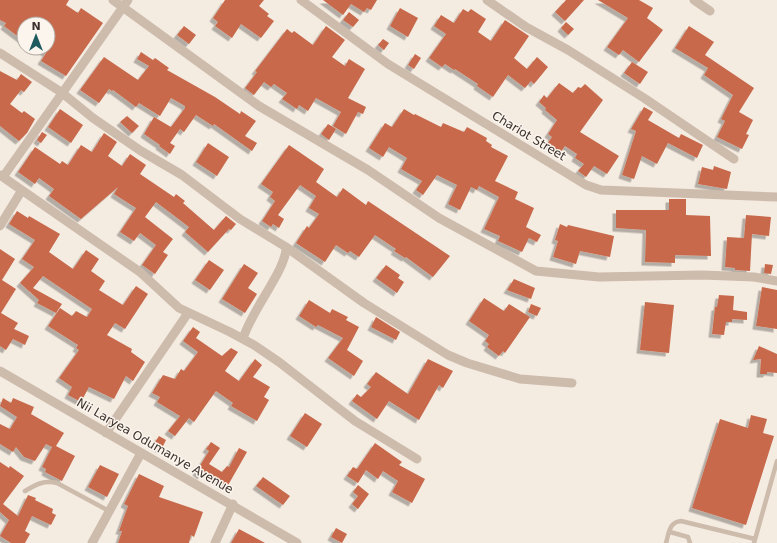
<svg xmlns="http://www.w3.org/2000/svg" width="777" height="543" font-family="'DejaVu Sans',sans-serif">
  <defs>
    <filter id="shadow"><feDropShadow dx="-3.5" dy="3.5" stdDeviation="0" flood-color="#0004"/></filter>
  </defs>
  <rect width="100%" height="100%" fill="#f4ebe1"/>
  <path fill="#c8694b" filter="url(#shadow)" d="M0 0H69L66 5 78 13 81 8 103 23 66 76 41 61 46 53 37 48H48V24H24V41L4 26 6 23 0 20Z
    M225 0H264L259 6 269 14 267 16 274 21 261 38 241 24 232 38 215 26 218 22 213 18Z
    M323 0H377L371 10 367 8 364 12 351 4 343 15Z
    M566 0H584L565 21 555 12Z
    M598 0H639L653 8 647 18 663 30 639 62 623 50 619 55 607 47 628 18Z
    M400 8 418 18 408 37 390 26Z
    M463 9 468 12 471 9 486 19 478 32 491 41 505 20 529 36 514 58 527 69 537 57 548 67 534 84 531 81 525 88 508 75 493 97 477 86 478 84 455 69 454 70 445 64 442 67 429 58 446 34 434 26 441 15 454 23Z
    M349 12 359 20 353 27 343 20Z
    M566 22 574 29 568 35 561 28Z
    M184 26 196 35 189 44 177 35Z
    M326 26 345 40 332 57 345 66 349 59 365 69 348 98 366 107 363 114 358 112 346 134 333 126 341 112 316 98 308 111 299 105 297 109 282 99 287 93 274 84 271 87 264 82 254 95 245 88 257 72 255 71 287 29 292 33 294 31 313 45Z
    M689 26 714 42 705 55 754 88 739 112 753 120 746 134 749 135 742 149 717 137 725 121 721 119 733 95 704 75 708 68 675 48Z
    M383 39 389 43 384 50 378 45Z
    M141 52 153 60 155 58 169 68 167 70 215 97 240 114 241 111 256 121 245 136 257 143 252 151 214 124 213 126 196 115 184 132 180 129 170 143 175 146 170 154 159 146 160 145 144 134 154 117 171 127 185 108V106L171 98 160 116 139 103 136 107 113 90 112 91 109 89 99 103 80 90 104 57 138 80 149 66 137 59Z
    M415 54 421 58 414 69 408 65Z
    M632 62 648 72 640 84 624 73Z
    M0 71 17 80 21 74 32 82 24 92 21 90 10 104 22 113 24 111 35 119 27 133 19 141 0 126Z
    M559 83 573 93 578 87 581 88 585 84 603 100 580 132 619 156 607 174 594 166 586 177 578 171 584 164 575 158 577 154 565 146 560 153 547 144 552 137 548 134 557 120 545 110 546 108 539 102 544 95 547 98Z
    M644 107 653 112 648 120 679 138 681 134 703 145 697 158 668 143 657 164 642 156 634 179 622 175 636 131 631 129Z
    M60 109 83 125 71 143 48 127Z
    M404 109 414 115 415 114 441 127 443 123 464 132 467 127 487 138 486 141 492 145 491 147 508 156 495 181 518 192 515 199 534 208 526 227 541 235 537 242 529 238 522 252 498 241 500 236 484 229 499 197 479 186 477 190 471 187 460 210 448 204 457 185 437 175 423 195 416 190 422 181 401 169 407 158 389 147 383 157 369 148 385 123 392 127Z
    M127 116 139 126 132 133 120 122Z
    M328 124 336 129 329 140 321 134Z
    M42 132 47 135 41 143 37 140Z
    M104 133 117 142 108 156 122 166 130 154 146 165 140 174 174 197 176 194 185 201 183 203 214 230 226 216 236 224 231 230 229 229 208 252 185 232 189 227 156 202 145 217 173 239 163 252 168 255 155 274 142 265 156 245 140 233 134 241 120 232 136 208 114 194 118 187 81 219 49 196 54 189 39 178 35 184 18 172 35 147 60 164 62 161 68 165 81 145 92 152Z
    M208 143 229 157 217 176 196 162Z
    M289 145 324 169 316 182 337 197 343 188 366 205 368 201 450 256 433 277 406 257 405 258 394 251 396 249 375 235 359 257 350 251 348 253 336 245 325 262 296 243 307 226 309 228 319 214 309 208 316 196 300 185 278 215 284 219 279 228 273 224 271 227 262 221 275 201 270 197 273 192 261 184Z
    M714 166 731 172 727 189 698 184 702 167 713 170Z
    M669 199H686V215L710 216 711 256 675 255V263L645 262 646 230 616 228V210H669Z
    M17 211 28 218 29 216 60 234 49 252 73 269 86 250 99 259 91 271 105 281 99 290 123 305 136 286 148 294 125 329 115 323 107 335 132 349 131 352 145 362 133 381 126 376 114 399 89 387 81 402 68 395 72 387 59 378 79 350 76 348 78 345 48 326 60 308 72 316 76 311 87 317 92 309 43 276 33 288 62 304 56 313 37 303 39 300 20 283 34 267 22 259 35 240 9 224Z
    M746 215 771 217 769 236 752 234 750 271 735 270V268L725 267 727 237 744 238Z
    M560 224 567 227 568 225 614 236 610 257 580 251 576 264 553 257 558 241 555 240Z
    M0 249 15 259 2 280 16 289 1 313 18 323 14 329 29 336 25 345 13 339 6 350 0 346Z
    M209 260 224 270 210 290 195 280Z
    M244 264 258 273 248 288 257 294 245 313 222 299Z
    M765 264 773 265 771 274 764 273Z
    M386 265 400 275 398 278 404 282 397 293 376 278Z
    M514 279 535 288 531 299 507 290Z
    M762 287 777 290V329L756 326Z
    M719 295 734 296 733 310 747 312V320L732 319V322H726L724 335 712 334 715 307H717Z
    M484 298 504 311 509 304 530 317 505 353 503 351 499 356 487 347 489 344 485 341 489 335 469 321Z
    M309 300 330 313 332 309 348 317 346 320 359 327 347 350 363 361 354 376 328 358 343 338 318 325 316 327 299 316Z
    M645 302 674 305 669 353 640 350Z
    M531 304 541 308 537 316 528 312Z
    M376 317 400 332 396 340 371 327Z
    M193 327 200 332 196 338 222 356 231 348 238 352 225 371 239 381 255 359 262 365 253 377 270 387 264 397 269 400 257 421 231 406 233 403 216 391 194 422 189 418 175 436 168 431 180 416 157 402 160 397 152 393 163 375 175 379 181 369 184 371 198 352 183 341Z
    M759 346 777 354V373L767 372V374H760L761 359 753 360Z
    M428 359 453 371 443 388 439 385 419 420 389 401 377 419 352 401 357 394 361 397 371 387 367 384 376 372 408 394Z
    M3 398 11 403 13 398 34 407 31 414 64 433 56 446 75 456 62 481 45 472 46 469 42 467 52 447 46 444 35 461 24 457 16 447 13 452 0 444V424L10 429 17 417 0 406Z
    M305 413 322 424 307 447 290 436Z
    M751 415 767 419 763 433 774 436 746 525 692 508 720 419 748 428Z
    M159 436 166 440 161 450 153 445Z
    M211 442 220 448 209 464 222 472 227 466 229 467 239 448 247 452 227 487 204 471 201 476 196 472 209 451 206 449Z
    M375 443 402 462 399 465 425 479 412 503 392 492 398 481 383 471 378 479 366 470 358 483 347 476 353 467 357 469Z
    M0 462 9 468 10 466 24 476 3 504 18 516 28 495 36 498 35 500 53 509 52 513 56 515 51 525 32 516 25 531 30 534 25 543H11L0 536 9 520 0 512Z
    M100 465 119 474 107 497 88 487Z
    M139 474 164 486 159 497 203 512 194 537 191 535 189 543H118L122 531H119L128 506 124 504Z
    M263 477 290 496 283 505 256 486Z
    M358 485 369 494 358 509 352 504 358 496 353 492Z
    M336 528 347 534 342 543 331 537Z
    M239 529 265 543H231Z"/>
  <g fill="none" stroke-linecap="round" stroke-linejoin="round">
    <path stroke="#cdbbac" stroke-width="4.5" d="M25 491C37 484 44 480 57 483L109 511
      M670 532 688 537 690 543
      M666 543C669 533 669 522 681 521L755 539
      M754 543 777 461"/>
    <path stroke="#cdbbac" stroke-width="9" d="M113 0 259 106 368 170 439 218 536 271 599 277 702 275 754 277 777 281
      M301 0 388 64 586 185 601 190 777 197
      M487 0 526 27 568 50 644 98 734 159
      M694 0 710 11
      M0 53 61 92 93 118 141 151 182 175 240 219 286 247 364 303 448 355 467 363 520 379 572 383
      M0 175 140 272 179 308 230 332 254 345 279 362 355 421 417 459
      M3 177 128 0
      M0 226 22 190
      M243 339C250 312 287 269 286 247
      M0 371 297 543
      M106 433 188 313
      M92 543 141 453
      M215 543 233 504"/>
  </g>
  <g text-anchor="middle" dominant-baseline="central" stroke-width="3" stroke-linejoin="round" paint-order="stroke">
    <g font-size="12" fill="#3b302b" stroke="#fbf5ee">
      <text transform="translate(529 136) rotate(31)">Chariot Street</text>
      <text transform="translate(155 446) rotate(30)">Nii Laryea Odumanye Avenue</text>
    </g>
  </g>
  <g transform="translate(36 36)"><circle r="19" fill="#fbf5ee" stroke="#aea6a0"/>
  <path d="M0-3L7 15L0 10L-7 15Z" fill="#1f5a5e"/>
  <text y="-6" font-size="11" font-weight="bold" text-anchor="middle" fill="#3b302b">N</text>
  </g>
</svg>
